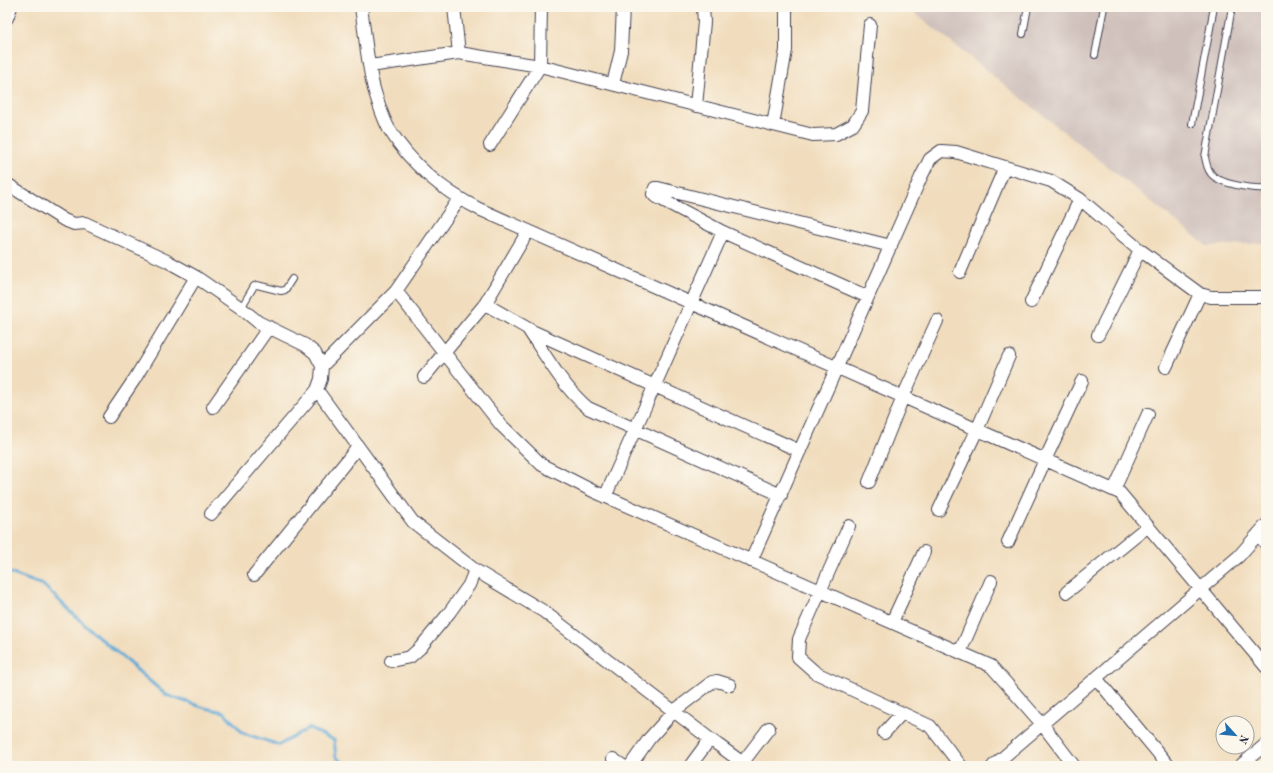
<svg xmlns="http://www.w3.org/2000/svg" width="1273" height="773" font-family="'Old Standard TT',serif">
  <rect width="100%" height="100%" fill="#fbf7ec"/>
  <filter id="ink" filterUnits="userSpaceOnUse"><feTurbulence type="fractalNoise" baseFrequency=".025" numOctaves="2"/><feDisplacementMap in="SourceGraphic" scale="8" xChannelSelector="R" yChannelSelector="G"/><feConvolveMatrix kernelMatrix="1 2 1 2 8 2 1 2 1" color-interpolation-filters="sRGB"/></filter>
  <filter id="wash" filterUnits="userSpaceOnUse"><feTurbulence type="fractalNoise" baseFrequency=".012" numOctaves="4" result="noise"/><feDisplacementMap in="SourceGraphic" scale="16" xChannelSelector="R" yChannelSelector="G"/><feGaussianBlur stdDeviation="0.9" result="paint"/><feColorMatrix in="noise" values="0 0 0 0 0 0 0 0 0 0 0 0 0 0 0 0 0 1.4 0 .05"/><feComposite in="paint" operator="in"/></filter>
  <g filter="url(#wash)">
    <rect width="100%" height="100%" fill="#f1ddbd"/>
    <path fill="#cfc0bb" d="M907 7H1266V243L1207 246Z"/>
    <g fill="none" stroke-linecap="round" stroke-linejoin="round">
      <path stroke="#5da8d5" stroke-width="3" d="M7 572 43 585 85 625 166 695 205 708 224 712 243 733 279 745 309 728 334 740 336 757 347 766"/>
    </g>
  </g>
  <g filter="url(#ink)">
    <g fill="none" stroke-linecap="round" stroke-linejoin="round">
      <defs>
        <path id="lane" d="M1232 7 1205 157C1206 162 1207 168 1210 172 1216 184 1253 189 1266 188
          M1023 34 1028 7
          M1095 55 1104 7
          M1192 124 1214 7
          M241 308 254 286 257 285 281 291 285 290 292 279"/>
        <path id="street" d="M361 7C365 34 367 62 374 89 377 99 384 120 389 129 411 164 443 191 479 209L1120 493 1266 667
          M454 7 459 53
          M7 18 11 7
          M370 66 459 53 540 66 813 135 836 134 853 125 862 111 870 25
          M613 84 621 51 623 7
          M696 106 704 22 703 7
          M773 125 786 50V7
          M490 145 540 66 541 7
          M7 184 64 220 74 224 85 223 167 261 196 277 241 308 258 322 305 345 315 353 322 366
          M960 272 1005 167
          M396 291 501 425 542 465 593 491 991 666 1042 724 1074 766
          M868 297 723 232 655 196 653 194 655 188H658L891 246
          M1031 302 1080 199
          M485 304 534 332 800 451
          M528 329C546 356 563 387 588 408L781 495
          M1098 335 1140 250
          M1166 367 1200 294
          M424 377 485 304 528 231
          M317 390 413 522 475 570 543 611 710 739 747 766
          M213 407 269 327
          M109 417 134 380 196 277
          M869 482 903 397 937 321
          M1114 490 1148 414
          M605 497 723 232
          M939 510 977 430 1009 356
          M211 514 317 390 321 379 322 366 396 291 459 199
          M849 526 799 639 798 657 816 673 930 726 961 766
          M1258 534 1266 544
          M1008 542 1045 460 1082 381
          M751 561 921 177 930 159 941 151 956 152 1051 181 1080 199 1140 250 1200 294 1211 297H1266
          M254 575 358 447
          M1067 592 1148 526
          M892 622 924 552
          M960 652 991 581
          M391 661 410 657 420 648 449 613 469 585 475 570
          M1096 678 1169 766
          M884 733 902 713
          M613 759 623 766
          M743 762 769 728
          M630 766 649 739 674 711 712 682 717 681 730 685
          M690 766 710 739
          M993 766 1239 556 1266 525
          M1240 766 1266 744"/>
      </defs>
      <use href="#lane" stroke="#413e4e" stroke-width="8"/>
      <use href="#street" stroke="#413e4e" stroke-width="14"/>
      <use href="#lane" stroke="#fff" stroke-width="6"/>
      <use href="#street" stroke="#fff" stroke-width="12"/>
    </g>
  </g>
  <rect width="1273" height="773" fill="none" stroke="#fbf7ec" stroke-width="24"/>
  <g transform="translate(1235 735) rotate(117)"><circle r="19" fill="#fbf7ec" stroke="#a4a2a5"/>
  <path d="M0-3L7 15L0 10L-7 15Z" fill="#1f6fb2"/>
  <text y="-6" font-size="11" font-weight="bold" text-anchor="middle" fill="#22223b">N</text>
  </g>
</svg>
